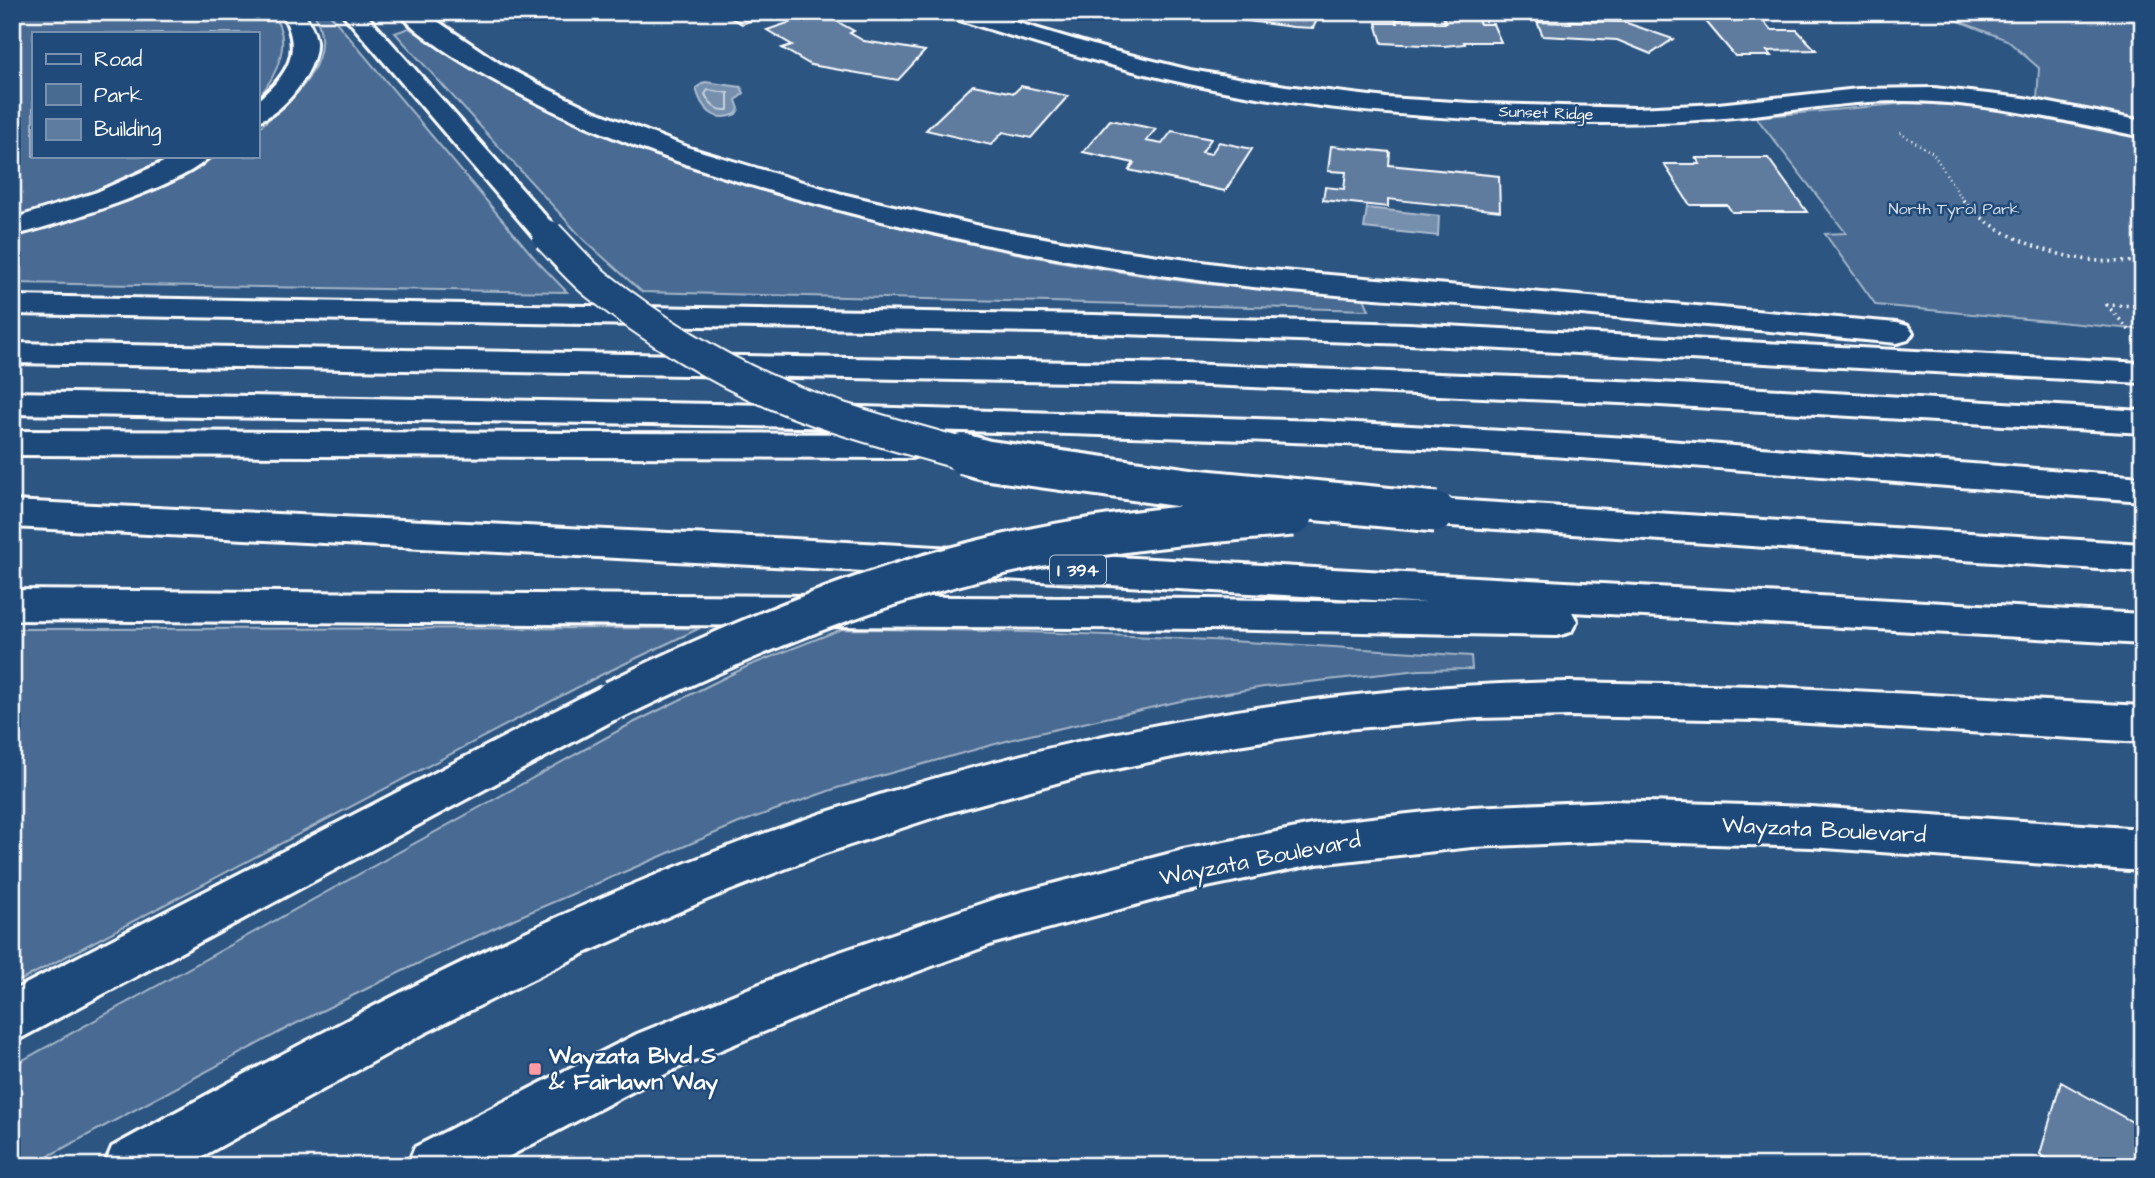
<svg xmlns="http://www.w3.org/2000/svg" width="2155" height="1178" font-family="'Architects Daughter',sans-serif">
  <rect width="100%" height="100%" fill="#2c5582"/>
  <filter id="ink" filterUnits="userSpaceOnUse"><feTurbulence type="fractalNoise" baseFrequency=".0143" numOctaves="2"/><feDisplacementMap in="SourceGraphic" scale="14" xChannelSelector="R" yChannelSelector="G"/><feConvolveMatrix kernelMatrix="1 2 1 2 8 2 1 2 1" color-interpolation-filters="sRGB"/></filter>
  <g filter="url(#ink)">
    <path fill="#486b92" stroke="#a4b5c8" stroke-width="2" d="M12 12H270C295 38 277 76 257 99V33H33V156H172L78 198 12 218Z
      M313 12H328L537 261 567 292 12 283V238L88 215 155 188 217 156H257V129C292 102 341 59 313 12Z
      M1936 12H2143V330L1876 305 1825 234 1846 233 1756 117 1909 103 1971 106 2036 116 2039 68 2007 40Z
      M409 28C544 124 700 176 859 217 968 245 1078 268 1190 282 1248 289 1306 292 1364 298L1369 310 642 292 584 240 395 33Z
      M700 628 601 675 12 985V629Z
      M842 629C1052 629 1262 642 1471 656L1472 669 1419 670 1264 687 1185 700 1017 738 837 788 739 823 516 918 415 965 293 1025 30 1166H12V1066L625 727 748 666Z"/>
    <path fill="#748fad" stroke="#acbcce" stroke-width="2" d="M705 82 741 87 744 93 736 100 739 109 736 114C714 124 701 108 696 88Z
      M1367 208 1439 216 1438 236 1364 228Z"/>
    <g fill="none" stroke-linecap="round" stroke-linejoin="round">
      <path stroke="#c7d2de" stroke-width="2" d="M708 90 728 93V110C716 111 710 105 705 94Z"/>
    </g>
    <path fill="#5e7c9f" stroke="#fff" stroke-width="2" d="M725 12H774L742 24 723 14Z
      M820 12 854 31 850 33 864 41 925 51 898 80 811 65 782 48 792 45 767 30Z
      M1210 12H1299L1296 17 1317 20 1313 28 1293 27 1232 19 1234 16Z
      M1698 12 1757 14 1771 30H1797L1816 50 1767 51 1771 56H1735Z
      M1443 17H1477L1480 24H1493L1501 42H1464L1465 44 1444 46 1382 43 1376 23H1397L1396 19 1434 20 1435 23H1446Z
      M1570 21 1624 22 1673 39 1651 54 1617 40 1543 36 1537 22 1571 23Z
      M973 85 1014 93 1021 86 1068 96 1031 138 1003 132 991 145 926 130Z
      M1110 120 1156 129 1146 141 1162 144 1172 131 1211 139 1202 152 1211 154 1219 142 1252 149 1225 191 1129 170 1134 163 1083 152Z
      M1331 146 1390 152 1389 165 1499 176 1500 211 1388 199V207L1323 200 1325 187 1344 189 1346 172 1328 171Z
      M1696 158H1768L1807 212H1732L1727 205H1690L1664 164H1700Z
      M2061 1082 2143 1128V1166H2058L2040 1154Z"/>
    <g fill="none" stroke-linecap="round" stroke-linejoin="round">
      <defs>
        <path id="minor" d="M946 12H981L1110 50 1190 70 1286 86 1387 98 1488 104 1636 108 1718 104 1858 89 1934 88 2024 98 2143 121V137C2064 121 1984 101 1903 101 1850 101 1798 110 1745 116 1697 121 1648 123 1600 123 1463 121 1323 113 1189 84 1108 67 1029 41 949 17Z
          M1613 801 1811 807 2143 829V871L1811 847 1613 841 1472 847 1317 864 1183 892 995 943 837 1001 673 1070 491 1166H407L415 1147 637 1034 831 955 995 899 1183 850 1317 824 1472 807Z"/>
        <path id="highway" d="M281 12H303C309 22 315 31 316 42 318 69 283 115 257 121V101C288 74 304 51 281 12Z
          M341 12H364L558 230 562 236 558 242 548 245 538 242Z
          M398 12H424L502 65 548 89 594 111 690 148 842 194 993 229 1101 248 1246 268 1897 323 1908 326 1913 333 1908 340 1897 343C1759 330 1622 317 1484 306 1393 299 1302 294 1212 282 1070 264 929 236 791 197 711 174 631 148 556 112 512 91 429 48 398 12Z
          M177 156H209C190 184 49 227 12 236V219L97 192Z
          M12 296 1094 315 1409 324 2143 363V383L1409 344 1094 333 12 314Z
          M12 343 1185 364 1643 382 2143 411V433L1643 404 1185 384 12 363Z
          M12 392 830 406 1320 421 1628 438 2143 477V501C1868 481 1594 455 1320 443 884 425 448 421 12 414Z
          M12 431 912 434 924 438 929 446 924 454 912 458 12 455Z
          M1436 499 2143 544V572L1436 525 1423 521 1418 512 1423 503Z
          M12 501 793 539 2143 614V644L1572 612 1577 621 1571 632 1557 636 1209 629 12 620V590L1209 599 1427 603 793 567 12 527Z
          M1569 682 1755 686 2143 706V742L1755 720 1569 716 1477 718 1344 729 1211 749 1078 777 947 813 823 854 708 899 585 953 425 1033 185 1166H104L112 1147C255 1068 398 990 547 922 867 776 1217 687 1569 682Z
          M614 683 629 688 635 700 629 712 12 1043V991L599 688Z"/>
      </defs>
      <use href="#minor" stroke="#fff" stroke-width="6"/>
      <use href="#highway" stroke="#fff" stroke-width="6"/>
      <path stroke="#fff" stroke-width="2.5" stroke-dasharray="1 3.5" stroke-linecap="butt" d="M1900 133 1933 153 1964 202"/>
      <path stroke="#fff" stroke-width="3.5" stroke-dasharray="2 4.5" stroke-linecap="butt" d="M1963 200C1990 232 2043 253 2083 259 2103 263 2123 261 2143 262
        M2129 330 2107 305 2143 306"/>
      <use href="#minor" fill="#1f4a7a" fill-rule="evenodd"/>
      <use href="#highway" fill="#1f4a7a" fill-rule="evenodd"/>
      <defs>
        <path id="highway-bridge-far1" d="M548 236C564 252 579 271 597 285 650 327 715 369 778 395 840 421 906 438 970 456"/>
        <path id="highway-bridge" d="M964 454 986 460 1194 489 1436 512
          M614 700C745 637 880 580 1023 550 1111 531 1202 523 1292 516"/>
      </defs>
      <use href="#highway-bridge-far1" stroke="#fff" stroke-width="35" stroke-linecap="butt"/>
      <use href="#highway-bridge" stroke="#fff" stroke-width="45" stroke-linecap="butt"/>
      <use href="#highway-bridge-far1" stroke="#1f4a7a" stroke-width="31"/>
      <use href="#highway-bridge" stroke="#1f4a7a" stroke-width="39"/>
    </g>
  </g>
  <rect fill="#ff9aa2" stroke="#1f4a7a" stroke-width="2.5" x="528" y="1062" width="14" height="14" rx="3.5"/>
  <g text-anchor="middle" dominant-baseline="central" stroke-width="5" stroke-linejoin="round" paint-order="stroke">
    <g font-size="16" fill="#fff" stroke="#1f4a7a">
      <text transform="translate(1546 113) rotate(2)">Sunset Ridge</text>
    </g>
    <g font-size="16" fill="#dae1e9" stroke="#1f4a7a">
      <text x="1954" y="209">North Tyrol Park</text>
    </g>
    <rect fill="#1f4a7a" stroke="#bcc9d7" stroke-width="2" x="1050" y="555.5" width="56" height="29" rx="5"/>
    <g font-size="18" font-weight="bold" fill="#fff">
      <text x="1078" y="570">I 394</text>
    </g>
    <g font-size="23" fill="#fff" stroke="#1f4a7a">
      <text transform="translate(1824 830) rotate(3)">Wayzata Boulevard</text>
      <text transform="translate(1260 859) rotate(-11)">Wayzata Boulevard</text>
    </g>
    <g font-size="23" font-weight="bold" fill="#fff" stroke="#1f4a7a" text-anchor="start">
      <text x="549" y="1056">Wayzata Blvd S<tspan x="549" dy="26">&amp; Fairlawn Way</tspan></text>
    </g>
  </g>
  <rect width="2155" height="1178" fill="none" stroke="#1f4a7a" stroke-width="42"/>
  <rect x="21" y="21" width="2113" height="1136" fill="none" stroke="#fff" stroke-width="2.5" filter="url(#ink)"/>
  <rect x="32" y="32" width="228" height="126" fill="#1f4a7a" stroke="#7992af" stroke-width="2"/>
  <rect x="46" y="54" width="35" height="10" fill="#1f4a7a" stroke="#7992af" stroke-width="2"/>
  <text x="94" y="66" font-size="21" fill="#ffffff">Road</text>
  <rect x="46" y="84" width="35" height="21" fill="#486b92" stroke="#7992af" stroke-width="2"/>
  <text x="94" y="102" font-size="21" fill="#ffffff">Park</text>
  <rect x="46" y="119" width="35" height="21" fill="#5e7c9f" stroke="#7992af" stroke-width="2"/>
  <text x="94" y="136" font-size="21" fill="#ffffff">Building</text>
</svg>
